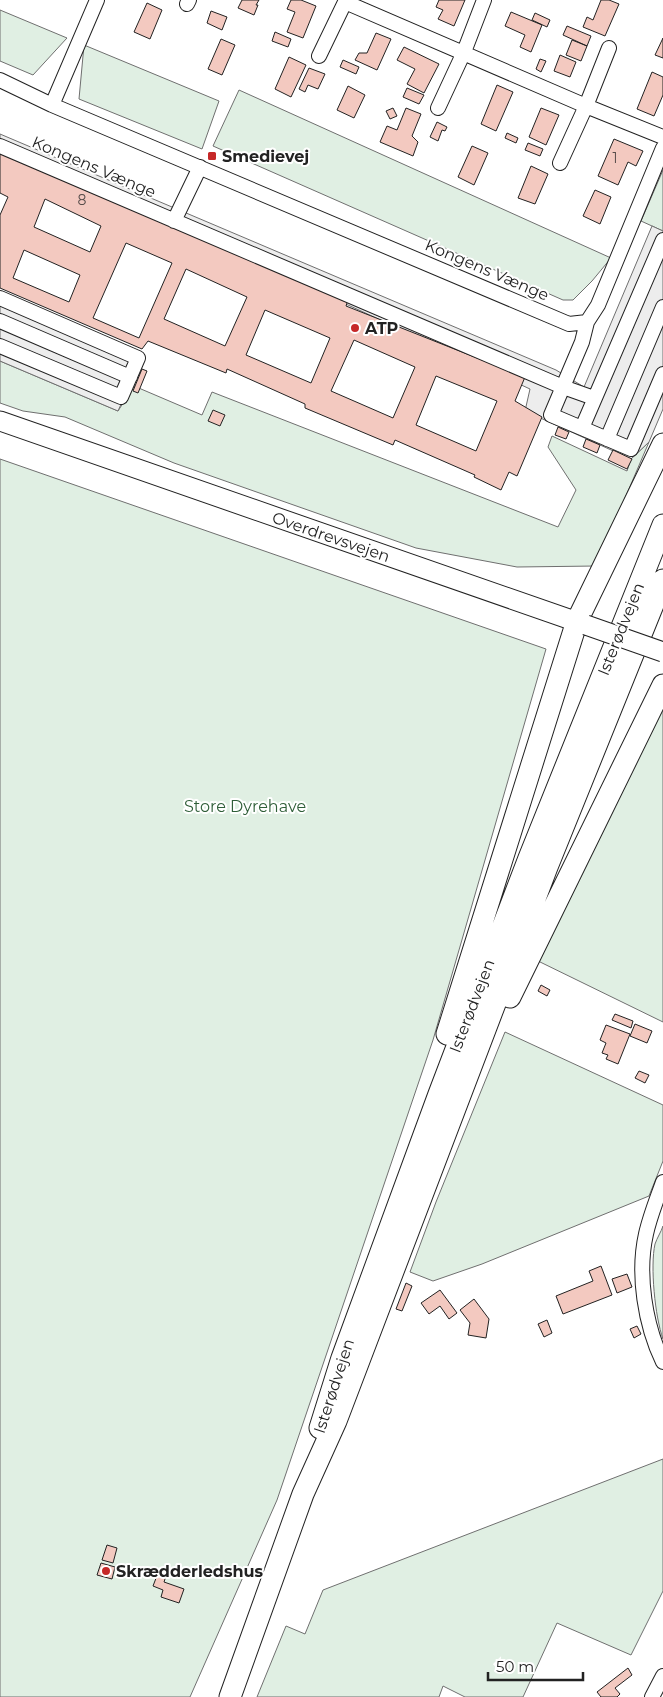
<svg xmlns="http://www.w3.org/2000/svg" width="663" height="1697" font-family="Montserrat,sans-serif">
  <rect width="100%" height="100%" fill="#fff"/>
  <path fill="#e0efe3" stroke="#6f6f6f" d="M0 10 67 38 33 75 0 61Z
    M84 45 219 101 202 149 79 99Z
    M239 90 611 258 592 281 573 300H563L213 146Z
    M663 170V231L641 221Z
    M0 361 118 411 134 386 202 415 212 392 558 527 576 490 548 447 552 436 627 471 631 459 649 442 596 566 517 567 416 548 174 463 65 417 23 411 0 403Z
    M0 459 546 649 433 1040 277 1500 190 1697H0Z
    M663 706V1022L536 960Z
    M505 1032 663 1105V1161L649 1196 482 1264 433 1281 410 1272 436 1202Z
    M663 1226V1339C655 1317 650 1266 655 1244 657 1238 661 1232 663 1226Z
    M663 1459V1591L631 1655 557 1623 523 1697H465L443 1686 439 1697H257L286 1626 305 1634 323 1590Z"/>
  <path fill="#ededed" stroke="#6f6f6f" d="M0 134 556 370 584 387 652 226 663 231V409L649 442 631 459 525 411 530 389 270 269 0 156Z
    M0 295 143 355 118 411 0 361Z"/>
  <path fill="#f3c9c0" stroke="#222" fill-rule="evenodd" d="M242 0H259L256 5H258L254 15 238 8Z
    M291 0H301L316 6 303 38 287 32 295 12 287 9Z
    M439 0H465L454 26 438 19 443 10 436 7Z
    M601 0H609L619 4 605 36 583 27 587 17 593 20Z
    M147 3 162 10 150 39 134 32Z
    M211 11 227 17 222 30 207 23Z
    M511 12 542 25 531 52 520 47 525 35 505 26Z
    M535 13 550 20 547 27 532 20Z
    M567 26 591 36 587 46 563 35Z
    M275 32 291 39 288 47 272 41Z
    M376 33 391 39 377 70 355 60 359 53H367Z
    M663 38V58L655 55Z
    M221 39 235 45 222 75 208 69Z
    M572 40 587 46 581 61 566 55Z
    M404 47 439 64 424 93 407 84 415 69 397 60Z
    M560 55 576 62 570 77 554 71Z
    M289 57 306 65 291 97 275 89Z
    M540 59 546 61 541 72 536 69Z
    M343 60 359 67 356 74 340 67Z
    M309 68 325 74 318 89 308 85 305 92 299 89Z
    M652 72 663 77V95L654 116 637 109Z
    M497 85 513 92 496 131 481 124Z
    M348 86 365 95 354 118 337 110Z
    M407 88 424 95 419 104 403 97Z
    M393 108 397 116 390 119 386 111Z
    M406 108 421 114 412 136 418 142 413 156 380 142 387 126 397 130Z
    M541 108 559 115 546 145 529 137Z
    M437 122 447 127 445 131 442 130 438 141 430 137Z
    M507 133 518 138 516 143 505 138Z
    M614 139 643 151 636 166 628 162 618 185 598 176Z
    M528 143 543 149 540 156 525 150Z
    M472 146 488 153 474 185 458 177Z
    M0 153 349 297 346 306 525 377 515 401 542 417 517 476 509 472 501 490 474 477 475 475 395 440 393 445 305 408V404L227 369 226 373 148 341 142 349 0 288V215L8 197 0 193ZM45 199 101 226 90 252 34 227ZM126 243 172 263 139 338 93 318ZM24 250 80 275 69 302 13 278ZM186 269 247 297 225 346 164 319ZM265 310 330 338 311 383 246 355ZM354 340 415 367 393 418 331 391ZM436 376 497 401 476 451 416 425Z
    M531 166 548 174 535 204 518 198Z
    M595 190 611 197 600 224 583 216Z
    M142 369 147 371 138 393 133 391Z
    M213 410 225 415 220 426 208 421Z
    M558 427 569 432 566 439 555 435Z
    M586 439 600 445 597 453 583 447Z
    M613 450 632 459 627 469 608 460Z
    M541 985 550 990 547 996 538 991Z
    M615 1014 633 1021 631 1028 612 1020Z
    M635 1024 652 1031 647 1043 630 1036Z
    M606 1025 630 1034 618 1064 606 1059 608 1055 602 1053 606 1043 600 1040Z
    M639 1071 649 1075 645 1083 635 1078Z
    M601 1266 612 1295 563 1314 556 1296 593 1281 589 1271Z
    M627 1274 632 1287 617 1293 612 1279Z
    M406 1283 412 1286 402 1311 396 1309Z
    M440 1290 457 1313 449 1319 440 1306 429 1314 421 1303Z
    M474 1299 489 1319 486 1338 468 1335 470 1323 460 1310Z
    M547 1320 552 1333 544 1337 538 1324Z
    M637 1326 641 1334 634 1338 630 1329Z
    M107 1545 117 1548 113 1563 102 1560Z
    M101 1563 115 1567 112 1579 97 1575Z
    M158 1573 166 1576 164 1582 184 1589 179 1603 161 1597 163 1590 153 1586Z
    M628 1668 632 1675 615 1688 620 1694 617 1697H601L597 1692Z"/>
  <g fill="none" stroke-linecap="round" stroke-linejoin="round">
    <defs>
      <path id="minor" d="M345 2 586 106 663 137
        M187 4 189 0
        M319 56 346 0
        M0 80 52 105 569 324 587 322
        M52 105 97 0
        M438 108 464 52 484 0
        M0 146 563 387 594 398
        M663 148 598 305 587 322 582 342 551 415 631 449 663 374
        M560 163 586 106 609 48
        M174 221 200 167
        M0 298 138 358 121 397 0 346
        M0 321 130 377
        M582 428 663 240
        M607 439 663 307
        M663 1182C657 1199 650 1216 646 1234 637 1274 645 1325 663 1362
        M652 1697 663 1676"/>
      <path id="major" d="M0 421 586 625"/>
      <path id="highway" d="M510 997 663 685
        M447 1034 577 621 663 444
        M320 1428 342 1358 439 1094 529 858 663 525
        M230 1697 303 1494 336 1421 547 867 663 580"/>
    </defs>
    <use href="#minor" stroke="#222" stroke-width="16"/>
    <use href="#major" stroke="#222" stroke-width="21"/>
    <use href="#highway" stroke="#222" stroke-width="23"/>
    <use href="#minor" stroke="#fff" stroke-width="14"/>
    <use href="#major" stroke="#fff" stroke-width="19"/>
    <use href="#highway" stroke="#fff" stroke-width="21"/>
    <defs>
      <path id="major-bridge" d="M586 625 663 652"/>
    </defs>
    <use href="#major-bridge" stroke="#222" stroke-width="21" stroke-linecap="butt"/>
    <use href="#major-bridge" stroke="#fff" stroke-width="19"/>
  </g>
  <g fill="#c62828" stroke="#fff" stroke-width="2">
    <rect x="207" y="151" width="10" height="10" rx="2.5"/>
    <circle cx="355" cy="328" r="5"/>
    <circle cx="106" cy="1571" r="5"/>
  </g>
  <g text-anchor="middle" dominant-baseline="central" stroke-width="4" stroke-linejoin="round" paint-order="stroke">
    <g font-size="14" fill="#564c4a">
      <text x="615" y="158">1</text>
      <text x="82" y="200">8</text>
    </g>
    <g font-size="16" font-weight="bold" fill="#222" stroke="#fff" text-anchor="start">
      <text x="222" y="156">Smedievej</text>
      <text x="365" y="328">ATP</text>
      <text x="116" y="1571">Skrædderledshus</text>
    </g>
    <g font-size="16" fill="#222" stroke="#fff">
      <text transform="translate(94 167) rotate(23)">Kongens Vænge</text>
      <text transform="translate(487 270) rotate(23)">Kongens Vænge</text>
      <text transform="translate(331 537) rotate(19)">Overdrevsvejen</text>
      <text transform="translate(621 629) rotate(-68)">Isterødvejen</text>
      <text transform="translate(472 1006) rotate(-69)">Isterødvejen</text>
      <text transform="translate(334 1386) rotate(-72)">Isterødvejen</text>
    </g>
    <g font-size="16" fill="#2f5e38" stroke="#fff">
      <text x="245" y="806">Store Dyrehave</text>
    </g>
  </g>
  <path d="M488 1672v8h95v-8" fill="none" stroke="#222222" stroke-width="2.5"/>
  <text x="496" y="1672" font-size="15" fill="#222222" stroke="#ffffff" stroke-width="4" paint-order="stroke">50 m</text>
</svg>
